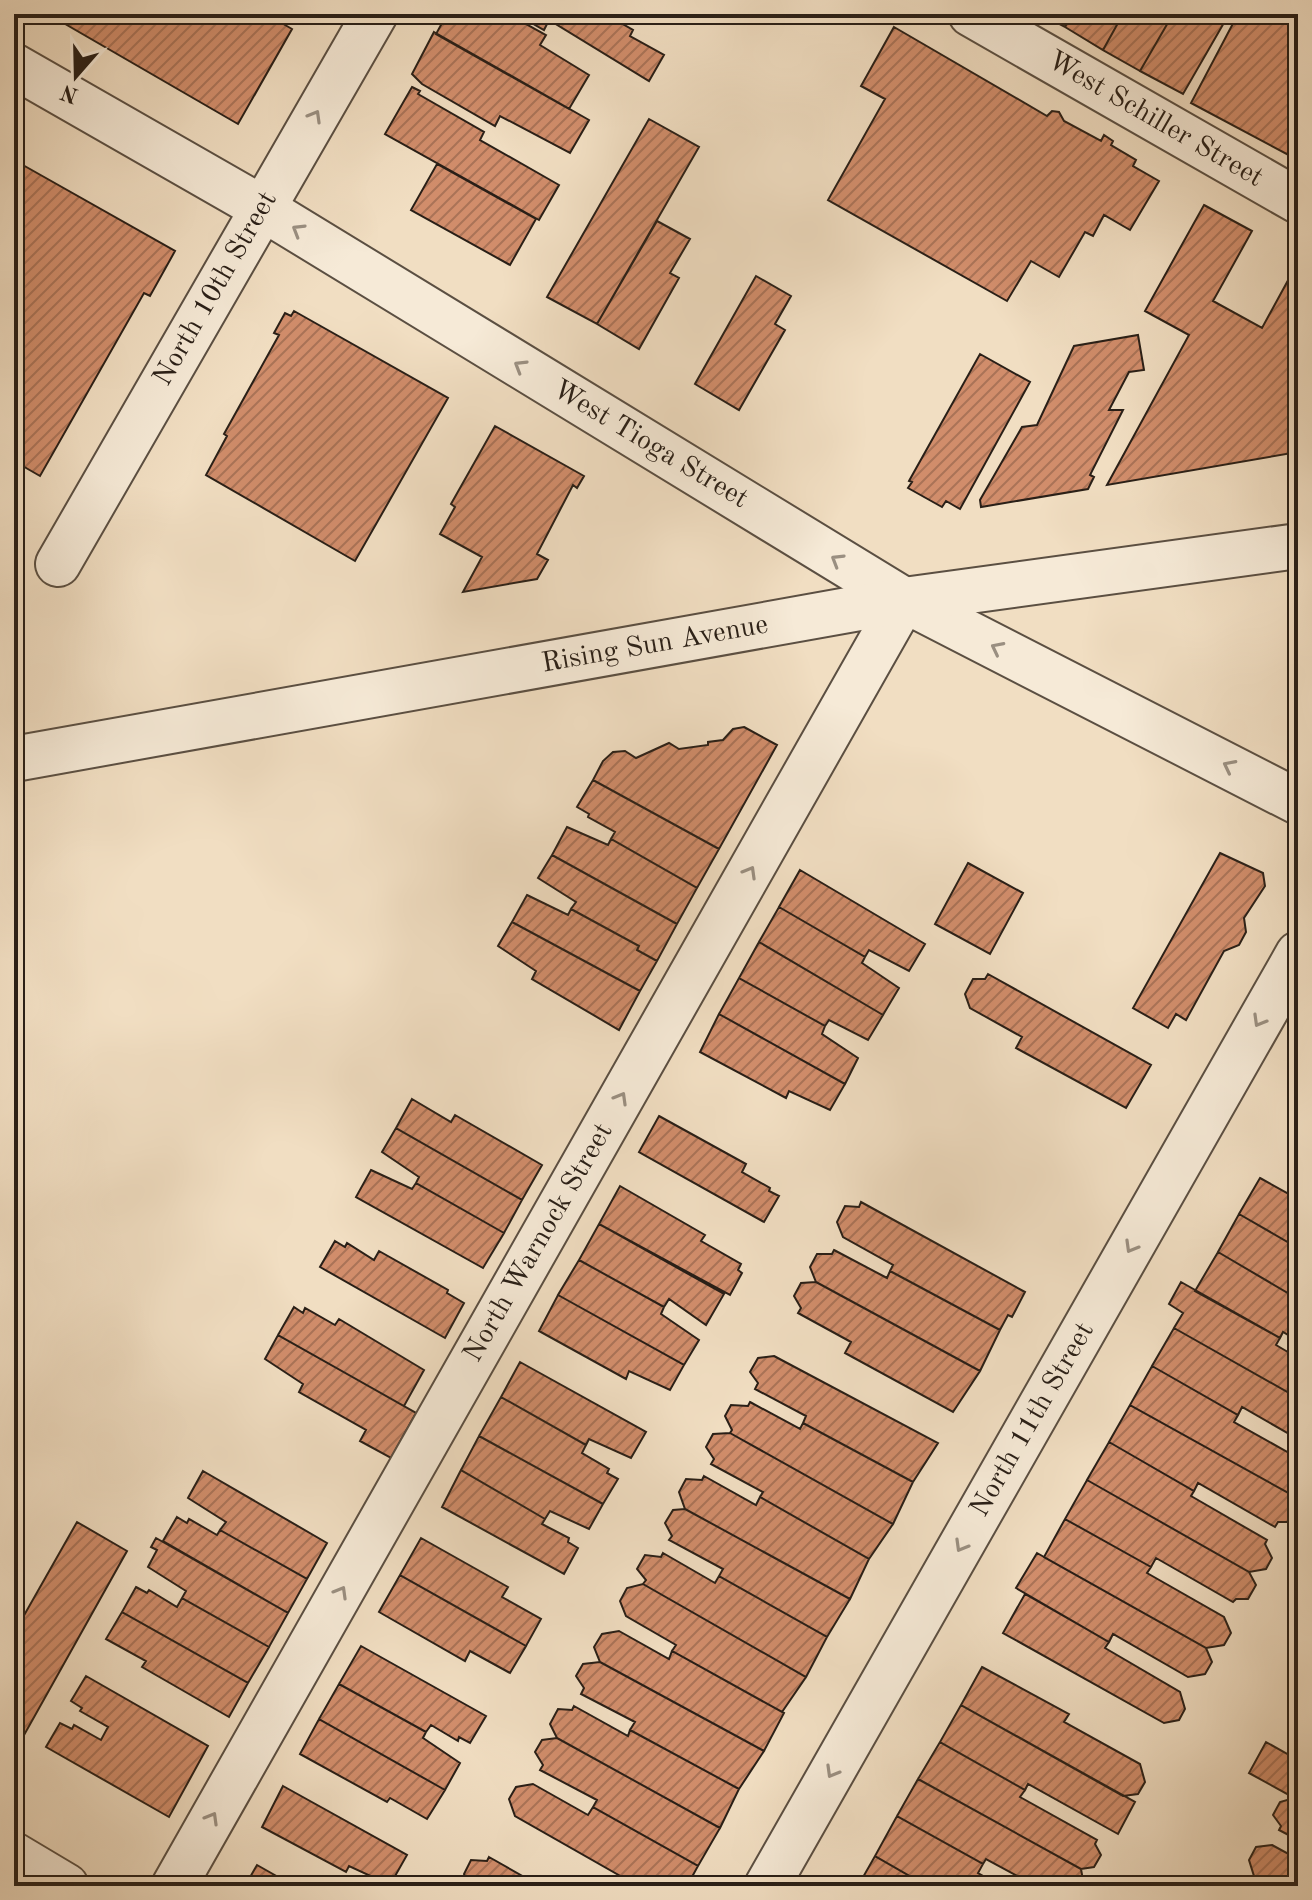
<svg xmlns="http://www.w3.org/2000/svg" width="1312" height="1900" font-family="'Old Standard TT',serif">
  <defs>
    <pattern id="building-hatch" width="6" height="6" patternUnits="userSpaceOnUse" patternTransform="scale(2)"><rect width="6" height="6" fill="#d18d6b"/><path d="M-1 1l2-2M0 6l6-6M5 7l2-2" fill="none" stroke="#aa7357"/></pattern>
  </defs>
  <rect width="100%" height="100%" fill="#f1dec2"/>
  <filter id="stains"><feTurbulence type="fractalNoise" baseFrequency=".0025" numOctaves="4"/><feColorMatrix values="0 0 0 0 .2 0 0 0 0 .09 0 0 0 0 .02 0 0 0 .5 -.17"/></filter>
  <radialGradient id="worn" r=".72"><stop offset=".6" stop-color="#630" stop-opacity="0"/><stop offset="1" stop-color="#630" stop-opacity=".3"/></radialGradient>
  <path fill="url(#building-hatch)" stroke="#291f17" stroke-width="2" d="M48 14H266L292 29 238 124Z
    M447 14H508L546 35 540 45 589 75 569 109 436 34Z
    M516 14H605L633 30 630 36 664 55 649 81 549 20 544 30Z
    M605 14H631L625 25Z
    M1040 14H1072L1065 27Z
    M1072 14H1123L1103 50 1065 27Z
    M1123 14H1173L1140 71 1103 50Z
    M1173 14H1216L1225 21 1183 94 1140 71Z
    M1238 14H1298V160L1191 103Z
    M894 27 1047 116 1052 111 1059 112 1064 121 1101 141 1104 135 1113 141 1111 145 1136 160 1133 166 1159 181 1130 230 1104 215 1093 236 1085 232 1059 277 1031 261 1007 301 828 200 885 99 861 86Z
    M434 32 589 120 570 153 500 116 495 126 422 84 412 74Z
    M412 87 420 91 418 94 484 132 480 140 559 185 539 220 385 134Z
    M649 119 699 147 597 324 547 297Z
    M14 160 175 251 150 296 144 293 40 476 14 461Z
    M437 164 536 219 510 265 411 210Z
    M1204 205 1252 231 1213 301 1262 328 1298 262V452L1107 485 1189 335 1145 311Z
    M657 221 690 239 670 273 679 278 639 349 597 324Z
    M756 276 791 296 775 324 785 330 739 410 695 384Z
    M294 311 448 398 355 561 206 475 227 436 224 434 279 335 274 333 285 313 291 316Z
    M1138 335 1144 370 1129 372 1109 410H1123L1090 475 1094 477 1088 489 981 507 980 500 1022 427 1037 425 1074 346Z
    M980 354 1030 382 960 509 946 501 942 507 908 488 912 482 909 481Z
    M495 426 584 476 577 488 573 485 537 554 548 560 537 579 463 592 482 557 440 534 455 507 451 504Z
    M744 727 777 745 719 849 593 780 603 761 613 752 625 751 636 758 669 743 679 749 708 745V742L723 740 733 729Z
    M593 780 719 849 697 888 611 839 615 832 588 817 589 814 577 807Z
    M567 827 608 845 611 839 697 888 677 924 552 855Z
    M1220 853 1263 873 1265 886 1244 918 1246 932 1239 945 1224 951 1186 1020 1176 1014 1168 1028 1133 1008Z
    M552 855 677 924 657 961 637 950 639 946 571 909 576 902 538 878Z
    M968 863 1023 893 990 954 935 924Z
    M800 870 925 944 909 971 869 950 865 957 779 907Z
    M527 895 568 915 571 909 639 946 637 950 657 961 640 991 512 922Z
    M779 907 865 957 862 963 899 988 883 1015 759 942Z
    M512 922 640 991 619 1030 532 979 536 971 498 946Z
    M759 942 883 1015 868 1040 829 1020 825 1026 739 978Z
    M988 974 1151 1065 1126 1108 1016 1048 1022 1037 970 1008 965 994 973 979H985Z
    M739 978 825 1026 822 1034 858 1058 845 1084 719 1014Z
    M719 1014 845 1084 830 1110 789 1091 786 1098 700 1052Z
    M412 1099 451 1122 455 1115 542 1165 522 1200 396 1128Z
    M659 1116 746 1164 742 1172 770 1188 769 1191 779 1196 764 1222 639 1152Z
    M396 1128 522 1200 504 1233 416 1183 419 1177 382 1152Z
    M371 1170 412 1189 416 1183 504 1233 483 1268 356 1197Z
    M1260 1178 1298 1199V1248L1239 1214Z
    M620 1186 705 1235 701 1241 741 1264 738 1270 742 1273 730 1295 599 1224Z
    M861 1202 1025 1292 1012 1317 1008 1315 1000 1330 890 1271 893 1265 843 1237 837 1222 845 1206 859 1207Z
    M1239 1214 1298 1248V1299L1218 1252Z
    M599 1224 724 1294 706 1325 669 1299 664 1307 579 1260Z
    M335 1241 345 1247 347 1243 374 1260 379 1251 448 1290 447 1293 464 1303 445 1338 320 1267Z
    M834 1250 887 1278 890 1271 1000 1330 980 1371 816 1282 810 1267 817 1254H832Z
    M1218 1252 1298 1299V1341L1283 1332 1280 1338 1195 1291Z
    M579 1260 664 1307 661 1314 699 1340 684 1365 558 1295Z
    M816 1282 980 1371 953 1412 845 1353 851 1342 798 1313 801 1308 794 1296 801 1283Z
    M1181 1282 1280 1338 1276 1345 1298 1358V1398L1174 1328 1183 1313 1169 1304Z
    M558 1295 684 1365 670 1390 629 1371 626 1379 539 1331Z
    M294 1307 303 1313 305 1308 335 1325 339 1319 424 1370 404 1406 278 1335Z
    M1174 1328 1298 1398V1439L1242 1407 1238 1415 1152 1366Z
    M278 1335 416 1413 391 1458 360 1441 366 1430 299 1392 303 1384 265 1359Z
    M774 1356 938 1443 913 1482 803 1423 806 1416 755 1389 758 1383 750 1372 758 1358Z
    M520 1362 646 1432 631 1458 589 1439 586 1445 501 1397Z
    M1152 1366 1238 1415 1234 1422 1298 1458V1495H1292L1130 1405Z
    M501 1397 586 1445 582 1453 609 1469 607 1473 618 1479 603 1504 479 1436Z
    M750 1402 800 1429 803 1423 913 1482 893 1524 730 1433 732 1430 725 1416 731 1405 748 1406Z
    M1130 1405 1292 1495 1298 1511 1292 1522H1278L1275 1527 1198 1483 1194 1491 1109 1442Z
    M730 1433 893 1524 869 1559 760 1497 763 1492 711 1464 714 1459 706 1447 713 1434Z
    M479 1436 603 1504 589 1529 550 1511 545 1519 461 1470Z
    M1109 1442 1194 1491 1191 1496 1267 1540 1265 1544 1272 1558 1266 1569 1249 1572 1087 1480Z
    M461 1470 545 1519 542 1524 569 1538 568 1542 578 1548 564 1574 442 1507Z
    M203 1471 327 1543 307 1579 220 1530 226 1522 188 1498Z
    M704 1476 756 1505 760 1497 869 1559 850 1599 685 1509 679 1492 686 1479 702 1480Z
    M1087 1480 1249 1572 1256 1585 1248 1599H1236L1233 1602 1156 1558 1151 1567 1065 1519Z
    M685 1509 850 1599 827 1637 719 1576 723 1569 669 1540 672 1536 665 1523 673 1510Z
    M177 1517 187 1523 189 1519 217 1535 220 1530 307 1579 288 1613 163 1541Z
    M1065 1519 1151 1567 1147 1573 1224 1617 1231 1633 1224 1645 1206 1648 1044 1557Z
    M77 1522 127 1551 14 1753V1633Z
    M156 1538 288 1613 269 1647 182 1598 186 1591 148 1567 157 1550 151 1547Z
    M421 1538 508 1587 502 1597 541 1619 526 1646 400 1575Z
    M663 1553 715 1583 719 1576 827 1637 806 1677 643 1584 646 1580 637 1569 645 1555 661 1557Z
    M1037 1553 1206 1648 1212 1662 1205 1674 1188 1677 1113 1634 1109 1642 1016 1588Z
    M400 1575 526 1646 510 1673 470 1651 465 1661 379 1612Z
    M643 1584 806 1677 782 1712 672 1651 676 1645 626 1616 620 1601 627 1588Z
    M136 1587 147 1593 149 1590 177 1607 182 1598 269 1647 248 1683 122 1612Z
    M1025 1594 1109 1642 1105 1648 1180 1692 1185 1709 1179 1720 1164 1723 1003 1633Z
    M122 1612 248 1683 229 1717 142 1667 146 1661 106 1639Z
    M619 1631 669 1659 672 1651 784 1713 764 1751 600 1662 594 1647 602 1634Z
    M361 1646 486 1716 470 1743 459 1737 458 1741 431 1725 426 1732 339 1684Z
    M600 1662 764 1751 739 1789 630 1730 635 1722 581 1694 584 1688 576 1676 583 1664Z
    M982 1667 1069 1714 1064 1722 1140 1764 1145 1782 1138 1794 1123 1796 961 1705Z
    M86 1676 208 1746 169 1817 46 1747 60 1723 72 1729 74 1725 101 1740 108 1727 80 1711 82 1708 71 1701Z
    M339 1684 426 1732 423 1738 460 1763 445 1790 319 1719Z
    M961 1705 1135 1802 1118 1834 1028 1784 1025 1790 940 1742Z
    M574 1706 628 1736 630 1730 739 1789 720 1828 557 1738 550 1724 558 1709 572 1710Z
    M319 1719 445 1790 427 1819 390 1798 387 1802 300 1754Z
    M557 1738 720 1828 698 1866 593 1807 597 1800 540 1770 543 1765 535 1752 542 1740Z
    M940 1742 1025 1790 1020 1797 1097 1840 1095 1844 1101 1855 1094 1867 1081 1869 918 1779Z
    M1266 1742 1298 1760V1800L1249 1773Z
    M918 1779 1081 1869 1084 1886H1036L986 1859 983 1864 897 1816Z
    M533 1784 588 1815 593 1807 698 1866 687 1886H638L515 1816 509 1799 516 1787Z
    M283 1786 407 1855 390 1885 349 1866 346 1872 262 1827Z
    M1294 1798 1298 1800V1840L1279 1830 1281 1826 1273 1815 1280 1802Z
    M897 1816 983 1864 978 1873 1001 1886H927L875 1856Z
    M1272 1845 1298 1859V1886H1271L1254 1876 1249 1860 1256 1847Z
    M875 1856 927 1886H858Z
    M489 1857 540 1886H469L464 1874 471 1860 487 1861Z
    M257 1865 294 1886H245Z
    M1254 1876 1271 1886H1235L1239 1879Z"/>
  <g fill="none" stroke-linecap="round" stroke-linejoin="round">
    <defs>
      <path id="minor" d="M971 14 1298 201
        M14 66 262 208 904 600 1298 802
        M58 564 375 14
        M14 1855 66 1886
        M174 1886 904 600
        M767 1886 1298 954"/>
      <path id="tertiary" d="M14 759 904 600 1298 546"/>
    </defs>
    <use href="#minor" stroke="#5b4f42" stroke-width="48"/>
    <use href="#tertiary" stroke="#5b4f42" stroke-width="48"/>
    <use href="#minor" stroke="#f6ead7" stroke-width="44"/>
    <use href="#tertiary" stroke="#f6ead7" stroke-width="44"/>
  </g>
  <defs><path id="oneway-chevron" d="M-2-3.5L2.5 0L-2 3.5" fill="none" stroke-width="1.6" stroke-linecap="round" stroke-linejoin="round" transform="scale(2)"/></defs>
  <g stroke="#9a8f81">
    <use href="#oneway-chevron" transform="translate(315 116) rotate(-60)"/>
    <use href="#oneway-chevron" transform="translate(298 230) rotate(-149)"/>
    <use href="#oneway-chevron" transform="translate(520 366) rotate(-149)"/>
    <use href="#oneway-chevron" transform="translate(837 560) rotate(-149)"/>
    <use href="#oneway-chevron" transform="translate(997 648) rotate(-153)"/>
    <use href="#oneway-chevron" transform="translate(1229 766) rotate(-153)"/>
    <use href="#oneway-chevron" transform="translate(750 872) rotate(-60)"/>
    <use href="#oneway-chevron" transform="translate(1259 1021) rotate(120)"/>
    <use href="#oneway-chevron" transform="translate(621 1098) rotate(-60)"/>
    <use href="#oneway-chevron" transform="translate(1131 1247) rotate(120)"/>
    <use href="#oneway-chevron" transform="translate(961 1546) rotate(120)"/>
    <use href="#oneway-chevron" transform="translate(341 1592) rotate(-60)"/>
    <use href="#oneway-chevron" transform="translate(832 1772) rotate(120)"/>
    <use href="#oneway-chevron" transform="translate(212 1818) rotate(-60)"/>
  </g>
  <g text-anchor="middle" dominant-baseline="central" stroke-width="6" stroke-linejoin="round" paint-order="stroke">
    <g font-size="28" fill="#291f17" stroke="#f6ead7">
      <text transform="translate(1155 120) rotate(30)">West Schiller Street</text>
      <text transform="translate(216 289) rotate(-60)">North 10th Street</text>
      <text transform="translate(650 445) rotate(31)">West Tioga Street</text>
      <text transform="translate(655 645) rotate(-10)">Rising Sun Avenue</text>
      <text transform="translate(539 1243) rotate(-60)">North Warnock Street</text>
      <text transform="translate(1033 1420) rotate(-60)">North 11th Street</text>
    </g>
  </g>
  <rect width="1312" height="1900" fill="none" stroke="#f1dec2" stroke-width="48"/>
  <rect x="16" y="16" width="1280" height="1868" fill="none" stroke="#291f17" stroke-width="4"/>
  <rect x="24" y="24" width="1264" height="1852" fill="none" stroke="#291f17" stroke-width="2"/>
  <g transform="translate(76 76) rotate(200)" stroke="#f6ead7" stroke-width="6" paint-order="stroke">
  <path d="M0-6L14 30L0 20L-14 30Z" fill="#291f17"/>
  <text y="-12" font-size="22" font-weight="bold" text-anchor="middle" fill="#291f17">N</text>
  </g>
  <rect width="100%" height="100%" filter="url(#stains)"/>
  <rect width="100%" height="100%" fill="url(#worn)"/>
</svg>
